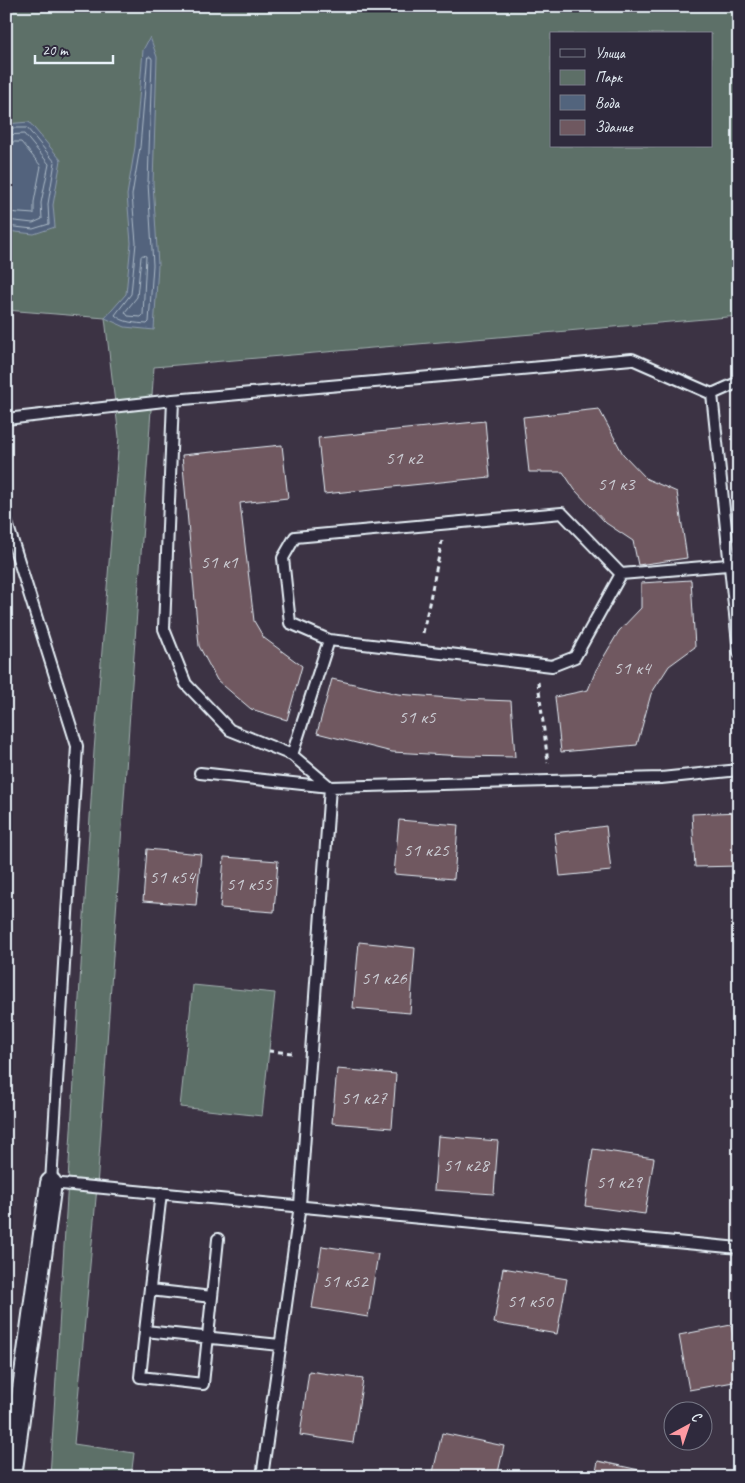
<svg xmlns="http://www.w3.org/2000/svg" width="745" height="1483" font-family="Caveat,sans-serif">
  <rect width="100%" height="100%" fill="#3c3344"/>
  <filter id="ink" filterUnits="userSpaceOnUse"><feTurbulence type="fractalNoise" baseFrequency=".02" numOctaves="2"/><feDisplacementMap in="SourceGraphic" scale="10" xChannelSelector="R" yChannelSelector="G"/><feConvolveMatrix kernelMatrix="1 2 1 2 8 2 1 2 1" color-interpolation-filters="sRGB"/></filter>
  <g filter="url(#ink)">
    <path fill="#5d6f67" stroke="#a2b0b0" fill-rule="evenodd" d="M6 6H739V316L154 367 97 1187 74 1444 134 1453 131 1477H50L94 751 119 437 105 318 6 310ZM551 34H711V146H551Z
      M193 985 275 993 262 1116 180 1107Z"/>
    <path fill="#52647d" stroke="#8e9cae" d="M150 37 157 57 153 183 158 265 154 330 125 327 105 318 126 294 131 243 127 195 135 147 143 50Z
      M29 122 61 160 53 205 55 227 34 234 6 231V124Z"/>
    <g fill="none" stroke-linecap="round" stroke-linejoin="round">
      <path stroke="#acb9c7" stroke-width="1" d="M148 57H151L152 59 148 183 153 265 149 322 147 324C136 323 123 323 115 315L131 294 136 243 132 195 140 147Z
        M6 128H27L55 162 48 204 49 224 33 229 6 226
        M6 135 24 134 49 164 41 203 42 219 33 223 6 220
        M6 142H21L41 166 34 202V214L6 212
        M143 255 146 256 143 315 141 317 128 316 125 312 137 297 141 257Z"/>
    </g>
    <path fill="#6f5860" stroke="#e8f1f8" d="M599 409 623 454 647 479 677 492 687 558 638 565 633 541 606 523 575 490 563 472H529L523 417Z
      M485 421 490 477 324 494 318 438Z
      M282 445 288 498 240 503 254 621 264 638 302 666 287 720 251 709 217 680 199 646 182 455Z
      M691 580 695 647 669 666 651 694 637 745 561 752 555 697 588 690 596 670 619 631 641 608V583Z
      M332 679 398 694 462 699 511 701 515 757 464 756 392 752 317 733Z
      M739 812V866L695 867 692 814Z
      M399 820 458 825 454 879 394 874Z
      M606 826 611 871 560 876 555 833Z
      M147 849 201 854 196 905 143 901Z
      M224 857 278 861 274 912 220 908Z
      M359 942 415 948 410 1013 353 1008Z
      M337 1069 396 1074 392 1128 332 1123Z
      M438 1136 498 1141 494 1194 434 1190Z
      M593 1149 654 1158 645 1214 585 1206Z
      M322 1246 378 1254 368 1317 312 1308Z
      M503 1268 567 1279 557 1334 494 1323Z
      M731 1325 739 1370V1381L689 1390 679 1335Z
      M309 1371 363 1379 353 1443 300 1435Z
      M442 1433 504 1446 497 1477H432Z
      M598 1461 653 1473V1477H595Z"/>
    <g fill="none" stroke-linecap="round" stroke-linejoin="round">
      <defs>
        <path id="service" d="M712 394 739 653
          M173 400 164 629 186 684 230 730 292 755 330 787 200 773
          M6 419 173 400 632 359 712 394 739 382
          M562 513 621 574 575 657 552 666 329 640 290 623 283 558 295 537Z
          M6 520 77 746 51 1183 739 1248
          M621 574 739 564
          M292 755 329 640
          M161 1193 145 1331 280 1345
          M212 1297 218 1239
          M145 1331 140 1377 203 1384 212 1297 150 1290
          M262 1477 300 1205 330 787 661 778 739 770"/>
        <path id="minor" d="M11 1477 51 1183"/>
      </defs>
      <use href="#service" stroke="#e8f1f8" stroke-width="14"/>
      <use href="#minor" stroke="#e8f1f8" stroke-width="24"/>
      <path stroke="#e8f1f8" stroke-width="3" stroke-dasharray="5 4" stroke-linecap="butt" d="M423 633 442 541
        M538 682 548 763
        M269 1051 293 1053"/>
      <use href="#service" stroke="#2f2a3d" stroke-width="10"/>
      <use href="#minor" stroke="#2f2a3d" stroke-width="20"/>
    </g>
  </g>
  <g text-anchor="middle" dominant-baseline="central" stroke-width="4.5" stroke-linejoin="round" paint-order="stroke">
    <g font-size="19" fill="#cacbd2">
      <text x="404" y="458">51 к2</text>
      <text x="616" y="484">51 к3</text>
      <text x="219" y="562">51 к1</text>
      <text x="632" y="668">51 к4</text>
      <text x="417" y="717">51 к5</text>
      <text x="426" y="850">51 к25</text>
      <text x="172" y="877">51 к54</text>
      <text x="249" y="884">51 к55</text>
      <text x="384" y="978">51 к26</text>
      <text x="364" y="1098">51 к27</text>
      <text x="466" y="1165">51 к28</text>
      <text x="619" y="1182">51 к29</text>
      <text x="345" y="1281">51 к52</text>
      <text x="530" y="1301">51 к50</text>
    </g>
  </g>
  <rect width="745" height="1483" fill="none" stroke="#2f2a3d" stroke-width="25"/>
  <rect x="12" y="12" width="720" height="1458" fill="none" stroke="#e8f1f8" stroke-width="2" filter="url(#ink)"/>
  <rect x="550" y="32" width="162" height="115" fill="#2f2a3d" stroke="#797a88"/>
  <rect x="560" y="49" width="25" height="8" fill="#2f2a3d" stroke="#797a88"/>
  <text x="595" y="58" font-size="15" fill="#e8f1f8">Улица</text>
  <rect x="560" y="70" width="25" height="15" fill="#5d6f67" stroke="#797a88"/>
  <text x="595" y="82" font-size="15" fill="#e8f1f8">Парк</text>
  <rect x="560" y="95" width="25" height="15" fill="#52647d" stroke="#797a88"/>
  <text x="595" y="108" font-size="15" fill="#e8f1f8">Вода</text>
  <rect x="560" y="120" width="25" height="15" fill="#6f5860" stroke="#797a88"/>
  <text x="595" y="132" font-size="15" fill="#e8f1f8">Здание</text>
  <g transform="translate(688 1426) rotate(40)"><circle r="24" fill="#2f2a3d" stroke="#797a88"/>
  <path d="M0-4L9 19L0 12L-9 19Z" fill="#ff9aa2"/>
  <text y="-8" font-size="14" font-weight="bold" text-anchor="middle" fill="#e8f1f8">С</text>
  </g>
  <path d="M35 55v8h78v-8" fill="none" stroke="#e8f1f8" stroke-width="2.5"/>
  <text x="42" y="55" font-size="15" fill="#e8f1f8" stroke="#2f2a3d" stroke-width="4" paint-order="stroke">20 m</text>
</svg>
